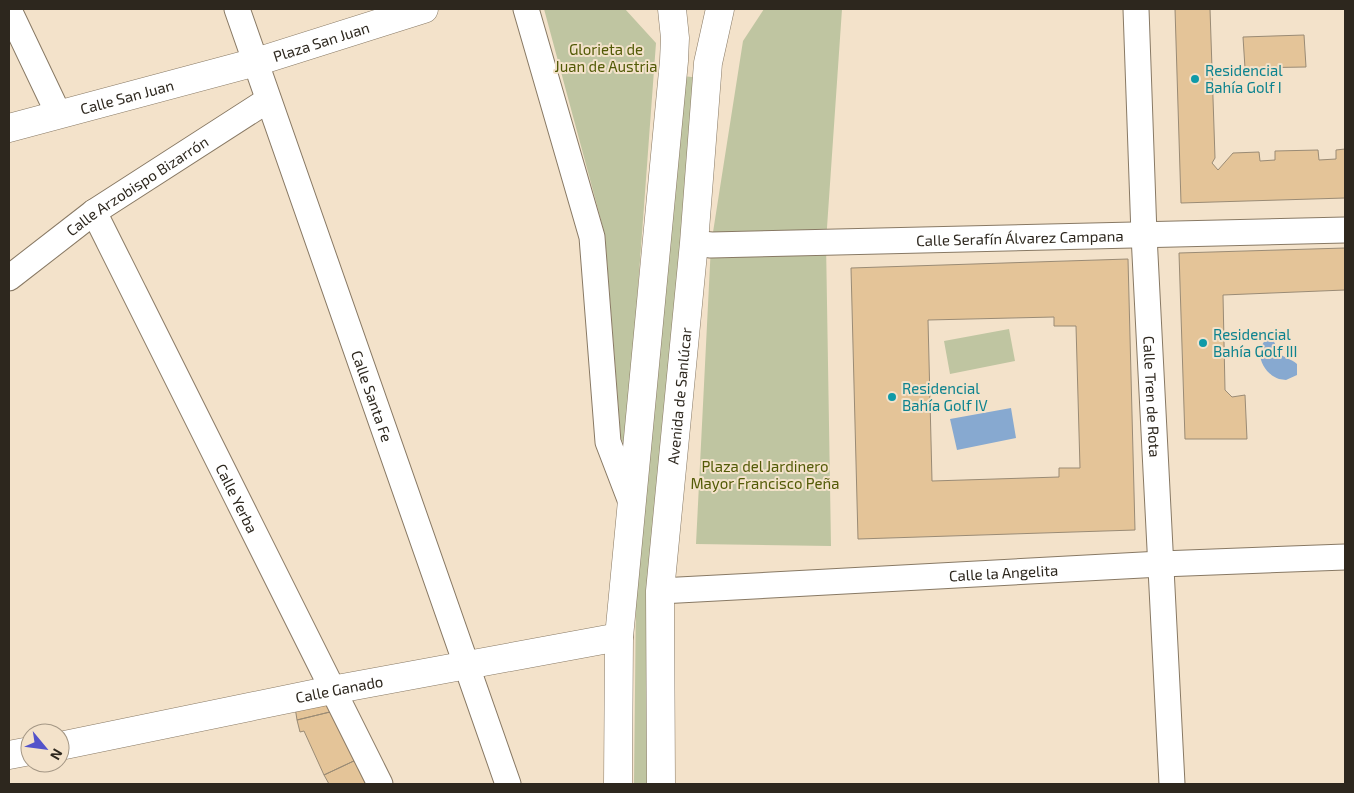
<svg xmlns="http://www.w3.org/2000/svg" width="1354" height="793" font-family="'Exo 2',sans-serif">
  <rect width="100%" height="100%" fill="#f3e2ca"/>
  <path fill="#bfc5a1" d="M544 9H625L656 43 626 451 621 438 605 235Z
    M764 9H842L826 242 831 546 696 544 711 245 743 41Z
    M683 76 700 78 651 784H634L636 596Z
    M1009 329 1015 361 950 374 944 341Z"/>
  <path fill="#87a9d0" d="M1270 337C1276 343 1275 345 1279 352 1282 358 1292 359 1297 364V375L1286 380 1279 379C1262 373 1251 348 1270 337Z
    M1011 408 1016 438 957 450 950 419Z"/>
  <path fill="#e4c498" stroke="#9a8b75" fill-rule="evenodd" d="M1175 9H1210L1215 158 1212 163 1218 170 1233 153 1259 152 1260 161 1275 160V151L1318 150 1319 160 1336 159V150L1345 149V198L1181 203Z
    M1304 35 1306 67 1245 68 1243 37Z
    M1345 248V290L1223 295 1225 390 1232 397 1245 395 1247 439H1185L1179 253Z
    M1128 259 1135 530 858 539 851 268ZM1054 317V326H1076L1080 468H1059V477L932 481 928 320Z
    M330 701 334 711 297 720 295 707Z
    M334 711 358 759 324 775 304 731 300 732 297 720Z
    M358 759 371 784H329L324 775Z"/>
  <g fill="none" stroke-linecap="round" stroke-linejoin="round">
    <defs>
      <g id="minor">
        <path id="s1" d="M237 9 508 784"/>
        <path d="M526 9 592 237 608 442 631 502"/>
        <path id="s2" d="M1136 9 1144 235 1172 784"/>
        <path d="M9 10 58 113"/>
        <path id="s3" d="M94 212 380 784"/>
        <path id="s4" d="M694 243 711 245 1345 230"/>
        <path id="s5" d="M9 278 94 212 268 100"/>
        <path id="s6" d="M660 591 1161 564 1345 557"/>
      </g>
      <g id="tertiary">
        <path id="s7" d="M9 128 256 62 424 9"/>
        <path id="s8" d="M60 746 332 690 619 637"/>
        <path d="M9 755 30 751"/>
      </g>
      <g id="secondary">
        <path d="M618 784 619 637 674 61 675 38 672 9"/>
        <path id="s9" d="M661 784 660 591 694 243 708 63 720 9"/>
      </g>
    </defs>
    <use href="#minor" stroke="#887964" stroke-width="27"/>
    <use href="#tertiary" stroke="#887964" stroke-width="29"/>
    <use href="#secondary" stroke="#887964" stroke-width="29"/>
    <use href="#minor" stroke="#fff" stroke-width="25"/>
    <use href="#tertiary" stroke="#fff" stroke-width="28"/>
    <use href="#secondary" stroke="#fff" stroke-width="28"/>
  </g>
  <g fill="#0f9aa8" stroke="#f3e2ca" stroke-width="2">
    <circle cx="1195" cy="79" r="5"/>
    <circle cx="1203" cy="343" r="5"/>
    <circle cx="892" cy="397" r="5"/>
  </g>
  <g text-anchor="middle" dominant-baseline="central" stroke-width="4" stroke-linejoin="round" paint-order="stroke">
    <g font-size="15" fill="#2d271e" stroke="#f3e2ca">
      <text stroke="none"><textPath href="#s7" startOffset="324">Plaza San Juan</textPath></text>
      <text stroke="none"><textPath href="#s7" startOffset="122">Calle San Juan</textPath></text>
      <text stroke="none"><textPath href="#s5" startOffset="158">Calle Arzobispo Bizarrón</textPath></text>
      <text stroke="none"><textPath href="#s4" startOffset="326">Calle Serafín Álvarez Campana</textPath></text>
      <text stroke="none"><textPath href="#s1" startOffset="410">Calle Santa Fe</textPath></text>
      <text stroke="none"><textPath href="#s9" startOffset="389">Avenida de Sanlúcar</textPath></text>
      <text stroke="none"><textPath href="#s2" startOffset="388">Calle Tren de Rota</textPath></text>
      <text stroke="none"><textPath href="#s3" startOffset="320">Calle Yerba</textPath></text>
      <text stroke="none"><textPath href="#s6" startOffset="344">Calle la Angelita</textPath></text>
      <text stroke="none"><textPath href="#s8" startOffset="285">Calle Ganado</textPath></text>
    </g>
    <g font-size="15" fill="#525a06" stroke="#f3e2ca">
      <text x="606" y="49">Glorieta de<tspan x="606" dy="17">Juan de Austria</tspan></text>
      <text x="765" y="466">Plaza del Jardinero<tspan x="765" dy="17">Mayor Francisco Peña</tspan></text>
    </g>
    <g font-size="15" fill="#0d838f" stroke="#f3e2ca" text-anchor="start">
      <text x="1205" y="70">Residencial<tspan x="1205" dy="17">Bahía Golf I</tspan></text>
      <text x="1213" y="334">Residencial<tspan x="1213" dy="17">Bahía Golf III</tspan></text>
      <text x="902" y="388">Residencial<tspan x="902" dy="17">Bahía Golf IV</tspan></text>
    </g>
  </g>
  <rect width="1354" height="793" fill="none" stroke="#2d271e" stroke-width="20"/>
  <g transform="translate(45 748) rotate(119)"><circle r="24" fill="#f3e2ca" stroke="#a49785"/>
  <path d="M0-4L9 19L0 12L-9 19Z" fill="#5353ca"/>
  <text y="-8" font-size="14" font-weight="bold" text-anchor="middle" fill="#2d271e">N</text>
  </g>
</svg>
